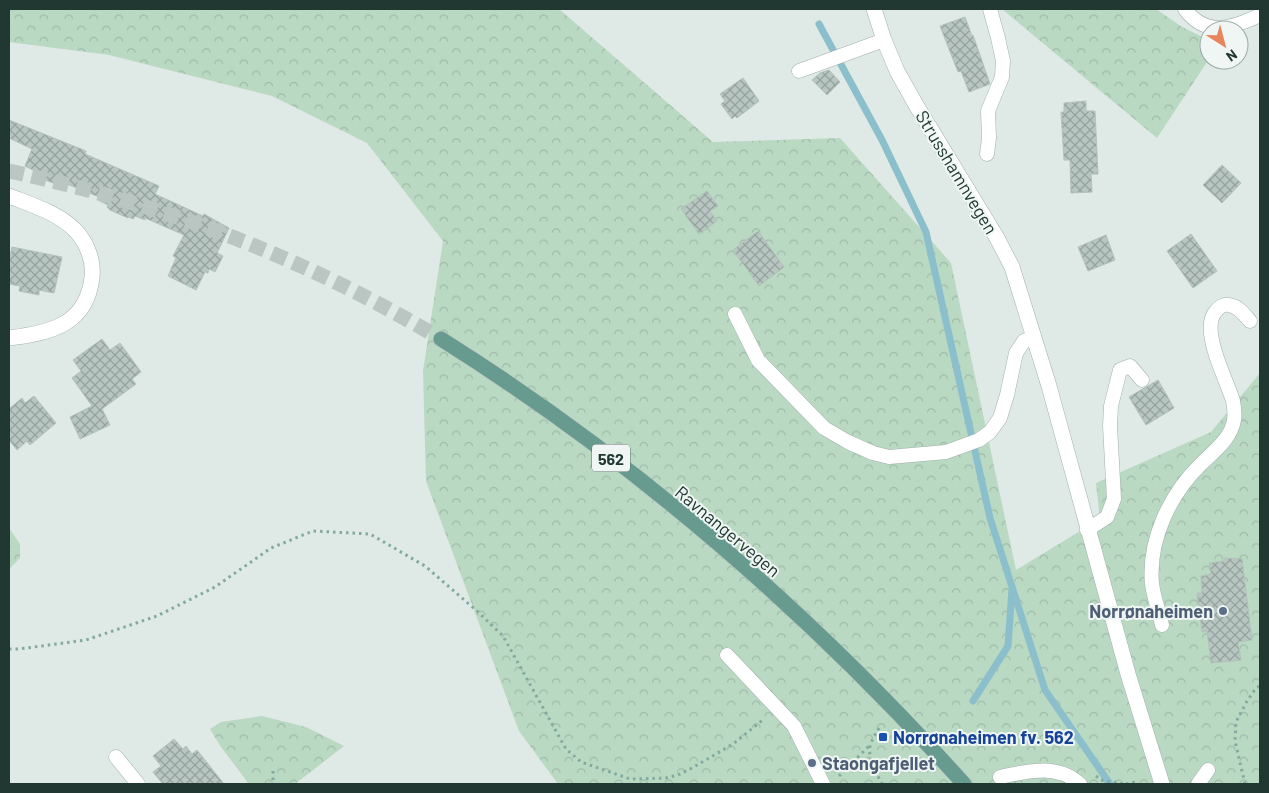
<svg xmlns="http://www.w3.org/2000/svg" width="1269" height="793" font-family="Barlow,sans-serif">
  <defs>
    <pattern id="forest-crowns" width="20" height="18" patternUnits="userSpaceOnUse" patternTransform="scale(1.25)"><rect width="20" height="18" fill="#b9d9c3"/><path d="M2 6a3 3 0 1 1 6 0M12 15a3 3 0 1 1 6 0" fill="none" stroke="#9fbba8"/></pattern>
    <pattern id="building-cross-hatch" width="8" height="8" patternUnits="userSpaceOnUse" patternTransform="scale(1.25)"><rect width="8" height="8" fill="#b8c6c1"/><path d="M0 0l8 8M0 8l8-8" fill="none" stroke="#95a29d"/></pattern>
  </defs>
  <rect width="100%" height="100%" fill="#dfe9e5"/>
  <path fill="url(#forest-crowns)" d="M9 9H559L713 142 840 138 951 263 1016 570 1100 519 1096 483 1211 432 1260 373V784H558L519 731 426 481 423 371 443 241 367 143 272 96 109 55 9 42Z
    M1002 9H1156L1182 27 1209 40V59L1157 138Z
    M9 528 20 544V558L9 569Z
    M262 716 306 727 344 746 295 784H249L221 747 210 729 221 722Z"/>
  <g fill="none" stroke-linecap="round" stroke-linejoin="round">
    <path stroke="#8abfcb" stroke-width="7" d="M819 24 882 140 926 232 990 518 1045 690 1110 784
      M973 701 1008 646 1012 589"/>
  </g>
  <path fill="url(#building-cross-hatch)" stroke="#b2c2bc" d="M965 17 972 36 973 35 990 84 969 92 961 71 958 72 940 26Z
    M829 70 840 82 827 95 812 80 820 73Z
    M743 78 759 101 737 118 735 116 732 119 721 104 725 101 720 94Z
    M1086 101V111H1095L1098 174H1091L1092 192 1071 193 1070 160H1064L1061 112H1064V103Z
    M9 120 86 151 85 154 159 186 155 194 203 216 204 214 229 228 217 253 223 256 215 272 209 269 208 273 205 272 196 290 168 276 176 258 173 256 184 235 145 218V220L135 216 133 219 129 217 128 218 110 210 107 207 108 205 98 200 99 197 62 182 61 185 56 183V184L37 177 38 175 34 173 35 171 25 166 32 149 9 138Z
    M1222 165 1241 183 1222 203 1203 185Z
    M707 191 718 206 710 211 717 221 699 234 681 209Z
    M758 231 784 267 759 286 733 250Z
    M1191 234 1217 271 1193 288 1167 251Z
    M1106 235 1115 260 1088 271 1078 247Z
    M12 247 62 257 54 293 39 290V295L19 291 20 286 9 284V261Z
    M102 339 110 350 120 343 141 372 132 379 136 384 102 409 110 425 80 439 70 417 92 406 72 378 81 371 73 360Z
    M1158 380 1174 408 1146 425 1129 397Z
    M34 396 56 423 30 445 27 441 17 450 9 440V409L22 398 25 403Z
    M1224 558 1242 559 1252 640 1238 642 1241 660 1211 663 1207 631 1202 632 1197 593H1202L1201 576 1211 574 1209 563 1224 561Z
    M174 739 183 749 186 746 192 754 197 750 224 784H163L153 772 161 766 153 756Z"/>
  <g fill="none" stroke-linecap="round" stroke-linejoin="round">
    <path stroke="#b9c6c1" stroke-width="15" stroke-dasharray="15 8" stroke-linecap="butt" d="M9 171C166 205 303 257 441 339"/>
    <defs>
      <path id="service" d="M1185 9C1206 38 1233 28 1260 15
        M799 71 884 40
        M987 154 989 138 988 111 1002 77 1003 61 998 38 990 9
        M735 314 758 360 824 428 848 442 873 453 889 457 946 452 979 440 990 432 1000 418 1007 395 1016 353 1024 341 1034 337
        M1087 530 1107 517 1114 499 1110 426 1111 406 1120 370 1130 366 1142 380
        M1162 625C1159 612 1154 598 1152 584 1148 540 1170 494 1201 464 1214 451 1231 439 1234 420 1235 414 1234 406 1233 401 1227 380 1199 329 1216 311 1219 307 1224 304 1229 305 1238 306 1244 314 1250 321
        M727 655 794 726 823 784
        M116 757 138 784
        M1000 777C1028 771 1057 763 1080 784
        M1198 784 1208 770"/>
      <path id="minor" d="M9 196C32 205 59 213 76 231 87 243 94 261 92 277 87 325 50 333 9 338"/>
      <path id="tertiary" d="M874 9 884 40 897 71 916 105 997 238 1012 267 1049 386 1128 674 1162 784"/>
      <path id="primary" d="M441 339C635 461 811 614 964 784"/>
    </defs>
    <use href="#service" stroke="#a2b0ac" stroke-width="15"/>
    <use href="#minor" stroke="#a2b0ac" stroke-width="16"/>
    <use href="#tertiary" stroke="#a2b0ac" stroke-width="16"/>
    <use href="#primary" stroke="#bcc3c2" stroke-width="16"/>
    <path stroke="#82aa9f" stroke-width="3" stroke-dasharray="2.5 4" stroke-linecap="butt" d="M9 649H19L86 640 157 616 215 587 271 548 313 531 370 534 425 566 477 611 503 636 566 749 581 762 630 779 666 778 678 775 692 768 733 744 764 719
      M879 728C876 733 873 738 871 743 866 755 876 773 882 784
      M273 771V784
      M839 776 870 745
      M1096 776 1101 780 1123 784
      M1126 784 1135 782
      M1245 784 1235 741 1236 722 1247 701 1256 688 1260 686"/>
    <use href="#service" stroke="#fff" stroke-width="14"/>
    <use href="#minor" stroke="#fff" stroke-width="15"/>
    <use href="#tertiary" stroke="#fff" stroke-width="15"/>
    <use href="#primary" stroke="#679b90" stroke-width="15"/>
  </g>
  <g fill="#5c6f8a" stroke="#eff6f3" stroke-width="2">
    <circle cx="1223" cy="611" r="5"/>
    <circle cx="812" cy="763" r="5"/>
  </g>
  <rect fill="#1a4fb4" stroke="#eff6f3" stroke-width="2" x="878" y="732" width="10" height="10" rx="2.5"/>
  <g text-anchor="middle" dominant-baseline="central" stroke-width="4" stroke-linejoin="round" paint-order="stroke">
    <rect fill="#eff6f3" stroke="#5f716c" stroke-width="1" x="592" y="444.5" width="38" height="27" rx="4"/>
    <g font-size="16" font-weight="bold" fill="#213832">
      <text x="611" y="458">562</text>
    </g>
    <g font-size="18" fill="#213832" stroke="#eff6f3">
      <text transform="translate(957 172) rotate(59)">Strusshamnvegen</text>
      <text transform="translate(728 531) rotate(40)">Ravnangervegen</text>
    </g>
    <g font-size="18" font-weight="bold" fill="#4e5e75" stroke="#eff6f3" text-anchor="end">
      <text x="1213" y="611">Norrønaheimen</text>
      <text x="822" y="763" text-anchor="start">Staongafjellet</text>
    </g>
    <g font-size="18" font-weight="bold" fill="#164399" stroke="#eff6f3" text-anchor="start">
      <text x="893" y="737">Norrønaheimen fv. 562</text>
    </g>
  </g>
  <rect width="1269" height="793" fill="none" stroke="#213832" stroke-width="20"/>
  <g transform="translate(1224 45) rotate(144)"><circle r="24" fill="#eff6f3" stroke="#9daaa6"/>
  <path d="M0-4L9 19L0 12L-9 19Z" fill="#e7855f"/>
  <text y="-8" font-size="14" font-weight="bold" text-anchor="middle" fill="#213832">N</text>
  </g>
</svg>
